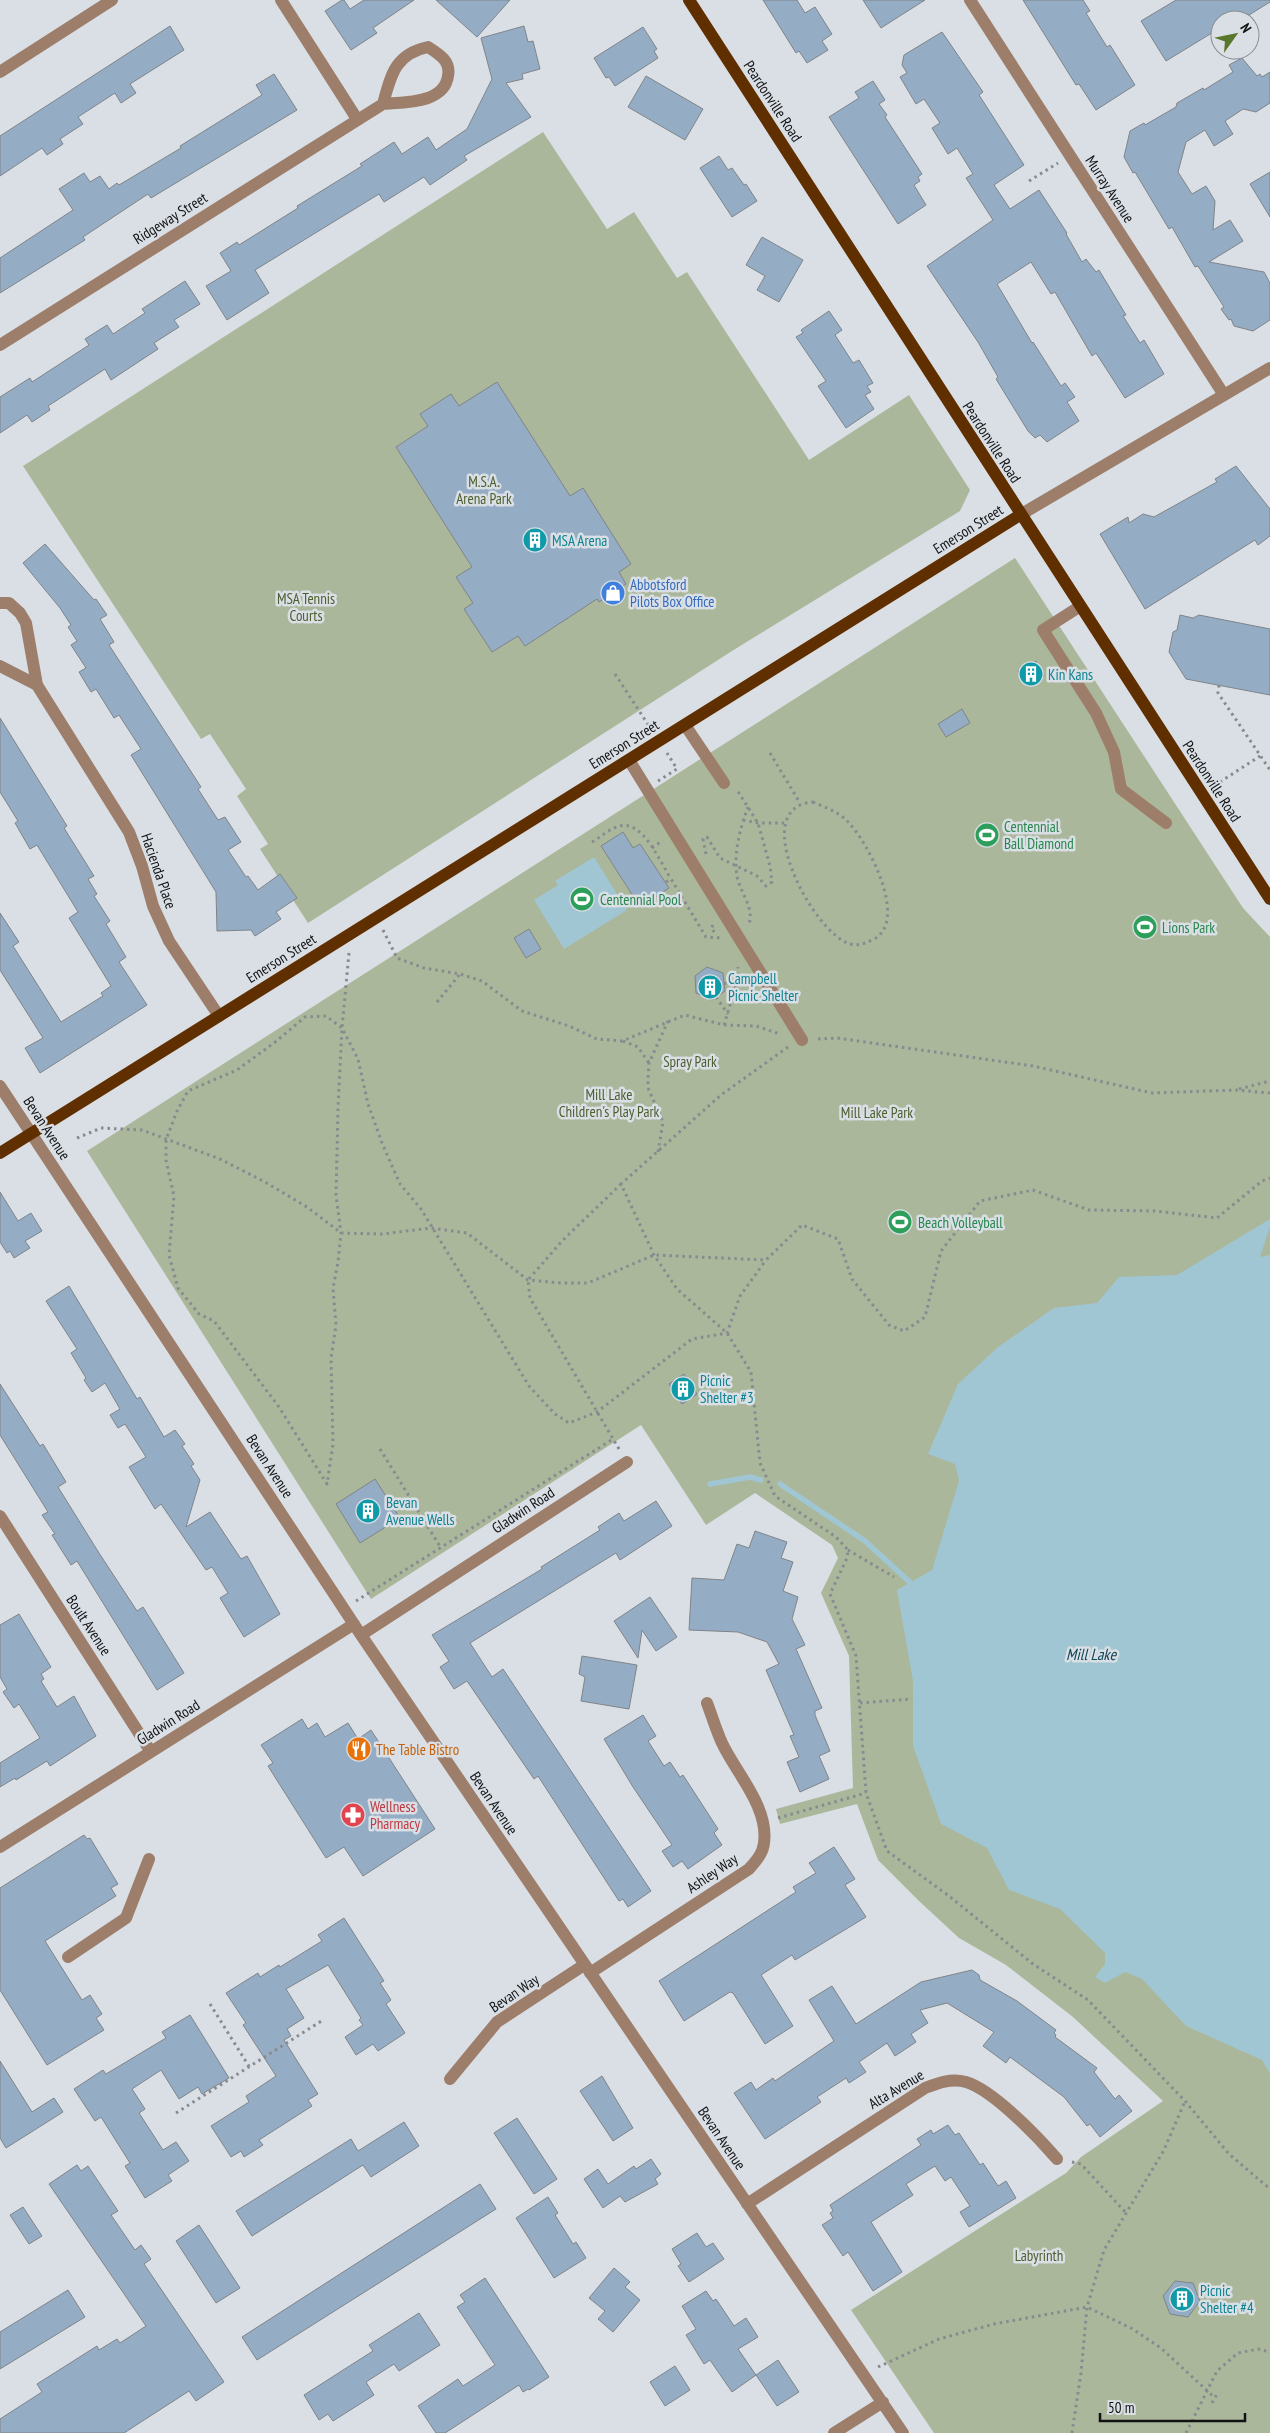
<svg xmlns="http://www.w3.org/2000/svg" width="1270" height="2433" font-family="'PT Sans Narrow',sans-serif">
  <rect width="100%" height="100%" fill="#dadfe5"/>
  <path fill="#abb79a" d="M543 132 607 229 634 212 677 278 687 272 809 460 909 395 970 490 960 511 732 651 308 923 260 849 268 844 237 796 246 789 210 734 201 739 23 466Z
    M1015 558 1243 908 1270 937V2433H934L851 2310 1066 2173 1081 2157 1163 2101 1073 2017 1006 1965 959 1938 919 1901 878 1860 857 1804 780 1824 776 1809 853 1788 849 1656 821 1593 838 1558 832 1545 755 1493 706 1525 641 1425 371 1599 87 1151Z"/>
  <path fill="#9fc6d2" d="M594 857 627 910 564 949 534 900 558 885 555 881Z
    M1270 1219V1227L1260 1257 1270 1255V2074L1262 2060 1186 2026 1142 1979 1125 1972 1105 1983 1095 1977 1105 1964V1953L1060 1909 1009 1890 987 1848 941 1824 913 1746V1681L897 1590 932 1570 959 1481 955 1464 928 1454 958 1384 998 1347 1054 1308 1097 1303 1119 1277 1177 1275Z"/>
  <g fill="none" stroke-linecap="round" stroke-linejoin="round">
    <path stroke="#9fc6d2" stroke-width="5.5" d="M710 1484 750 1477 761 1480
      M780 1484 865 1541 915 1587"/>
  </g>
  <path fill="#94adc5" stroke="#7f8489" d="M342 0H344L350 9 364 0H414L373 28 377 33 351 50 325 11Z
    M436 0H510L477 37Z
    M763 0H797L805 13 815 7 832 34 822 41 828 50 807 63 799 51 796 53Z
    M863 0H925L881 28Z
    M1023 0H1083L1090 11 1086 13 1107 47 1110 45 1135 85 1096 110 1079 84 1076 85Z
    M1176 0H1270V2L1241 20H1220V28L1166 61 1141 21Z
    M170 26 184 50 130 84 136 93 121 103 115 93 78 117 83 124 60 139 63 144 47 155 42 148 0 176V136Z
    M524 26 528 42 533 41 540 69 522 74 523 79 506 83 531 117 464 156 467 160 430 185 424 177 384 202 379 194 255 270 269 293 227 320 206 286 231 271 220 253 237 242 239 245 298 208 297 206 362 166 360 164 394 142 402 154 428 137 436 150 467 129 492 79 481 38Z
    M643 27 657 49 654 51 658 58 615 86 609 77 606 78 594 58Z
    M942 32 983 92 979 95 1024 165 994 185 1010 209 1039 190 1067 233 1066 234 1082 262 1086 259 1096 272 1099 270 1126 315 1123 316 1140 343 1144 340 1164 374 1125 398 1096 353 1092 356 1055 292 1051 294 1031 262 997 284 1032 343 1033 342 1061 386 1065 383 1075 397 1067 402 1079 421 1047 442 1040 435 1035 438 1028 431 996 379 998 377 978 342 927 266 993 220 966 178 973 174 957 148 948 154 932 128 940 123 924 99 916 104 900 77 907 73 902 65 904 55Z
    M1242 58 1257 76 1260 74 1262 77 1270 72V103L1256 112 1243 109 1225 121 1233 134 1214 146 1205 130 1186 142 1178 172 1192 194 1206 186 1215 201 1213 230 1230 220 1243 241 1209 262 1264 272 1270 283V320L1253 331 1234 326 1231 319 1229 320 1221 309 1224 307 1198 266 1195 267 1172 227 1169 229 1135 172 1133 173 1124 157 1130 131 1144 123 1145 125 1176 107 1177 103 1203 88 1204 90 1233 72 1229 65Z
    M274 74 297 110 151 198 148 194 83 237 85 240 0 293V258L73 210 59 189 84 173 90 182 100 176 109 189 117 183 119 185 181 148 180 146 262 95 256 85Z
    M646 76 703 109 685 140 628 107Z
    M873 81 885 100 879 104 887 115 885 117 922 174 918 177 920 181 914 185 926 205 898 224 829 117 859 98 855 92Z
    M719 156 728 170 732 168 744 185 746 184 757 201 732 217 700 168Z
    M1270 172V217L1250 184Z
    M762 237 803 260 779 302 757 290 765 276 746 265Z
    M185 281 200 304 174 320 179 327 154 343 158 349 111 380 105 369 48 406 50 410 32 422 27 415 0 433V397L30 378 32 382 89 345 85 339 107 325 113 334 145 313 142 309Z
    M829 311 842 330 835 335 853 363 859 360 873 383 867 386 871 392 865 395 874 409 846 428 818 386 826 381 796 337 803 333 801 330Z
    M497 382 570 496 583 488 631 564 619 572 626 584 599 602 597 599 525 646 518 636 492 652 464 609 473 603 456 577 472 567 396 447 428 426 420 414 451 394 459 406Z
    M1236 466 1270 509V536L1258 545 1255 540 1145 609 1100 534 1128 517 1129 523 1143 514 1154 517 1217 482 1215 479Z
    M45 544 94 600 96 599 107 615 100 619 114 642 109 645 201 787 198 789 218 820 225 817 241 842 228 850 246 877 248 876 258 890 280 874 297 898 276 912 281 919 255 936 251 930 217 931 216 892 131 755 141 749 119 715 114 718 96 689 91 692 79 672 86 668 71 645 77 641 68 627 71 625 60 608 23 563Z
    M1180 615 1193 618 1199 615 1270 629V695L1186 679 1169 652 1173 632 1177 630Z
    M1036 661 1044 676 1027 686 1018 671Z
    M962 709 970 723 946 737 938 724Z
    M0 718 67 826 64 828 94 876 88 879 97 894 94 896 110 921 106 924 126 957 119 962 147 1005 40 1073 25 1048 43 1038 0 970V913L19 942 13 946 61 1022 103 996 101 993 111 986 69 918 78 912 37 845 30 849 15 823 18 821 0 792Z
    M623 832 633 848 640 844 669 888 640 907 601 846Z
    M529 929 541 949 526 958 514 938Z
    M707 967 723 973 725 991 712 1000 696 993 695 976Z
    M0 1192 18 1221 31 1213 42 1231 25 1241 30 1248 14 1258 10 1251 7 1253 0 1242Z
    M69 1286 137 1399 140 1397 164 1437 175 1430 185 1444 182 1446 194 1464 191 1466 200 1480 186 1527 210 1512 241 1559 247 1556 280 1614 244 1637 220 1598 228 1593 212 1567 206 1570 161 1504 155 1509 129 1467 146 1457 125 1424 118 1428 110 1415 120 1409 105 1383 92 1392 84 1380 86 1378 71 1353 77 1349 46 1301Z
    M684 1374 697 1394 682 1404 669 1384Z
    M0 1384 40 1446 43 1444 66 1482 58 1487 99 1553 137 1611 143 1607 184 1673 157 1690 77 1561 71 1565 52 1535 55 1534 42 1515 48 1512 0 1435Z
    M375 1479 400 1518 360 1543 336 1504Z
    M656 1501 672 1526 620 1560 616 1553 470 1643 492 1677 503 1669 651 1891 628 1907 623 1899 619 1901 538 1776 534 1779 467 1681 454 1689 440 1667 449 1661 432 1635 542 1569 541 1567 600 1530 598 1527 619 1513 624 1521Z
    M755 1531 787 1542 781 1558 793 1562 783 1591 798 1597 792 1619 805 1645 796 1649 822 1708 815 1711V1715L830 1751 819 1756 829 1779 800 1792 787 1762 799 1757 790 1736 794 1735 766 1670 779 1664 767 1642 738 1632 689 1630 692 1578 724 1580 737 1544 749 1548Z
    M650 1597 677 1637 656 1651 642 1630 638 1658 614 1621Z
    M19 1614 51 1667 41 1674 44 1679 41 1681 57 1707 74 1696 96 1736 50 1766 47 1761 16 1780 15 1778 0 1787V1763L40 1738 19 1704 14 1708 3 1692 7 1689 0 1677V1625Z
    M582 1656 637 1665 629 1709 581 1701 585 1677 579 1674Z
    M643 1715 656 1736 648 1741 664 1766 670 1762 680 1777 683 1775 718 1829 714 1833 722 1845 688 1869 682 1861 673 1867 662 1851 672 1845 633 1787 604 1739Z
    M302 1719 308 1729 317 1723 325 1737 348 1723 358 1739 371 1730 435 1829 363 1876 344 1847 326 1858 268 1766 273 1763 261 1745Z
    M84 1835 87 1839 90 1838 118 1884 111 1888 116 1896 45 1941 82 2000 90 1995 102 2014 96 2018 104 2030 47 2065 0 1990V1888Z
    M834 1847 855 1879 845 1885 866 1917 795 1960 792 1955 761 1975 793 2026 765 2044 733 1993 730 1992 684 2021 659 1981 796 1892 793 1887 816 1873 809 1863Z
    M344 1918 384 1981 380 1983 391 2000 386 2004 405 2033 378 2051 373 2044 356 2055 345 2037 363 2025 359 2020 361 2018 328 1965 286 1989 304 2018 287 2029 291 2036 284 2040 318 2094 308 2100 312 2106 259 2140 263 2145 244 2157 241 2151 231 2157 211 2126 249 2102 246 2096 276 2076 243 2025 246 2023 226 1993 258 1973 260 1977 279 1965 280 1967 322 1941 318 1935Z
    M972 1970 979 1975 980 1980 1017 2001 1056 2030 1054 2033 1056 2035 1055 2037 1097 2068 1094 2072 1115 2099 1119 2095 1132 2111 1100 2137 1090 2124 1087 2126 1064 2097 1010 2057 1006 2063 983 2046 994 2032 947 2003 920 2010 928 2023 911 2034 916 2042 895 2056 887 2043 859 2062 866 2072 849 2083 846 2078 817 2097 821 2102 765 2139 734 2093 751 2082 756 2090 773 2078 775 2081 834 2041 809 2000 832 1986 856 2024 921 1982Z
    M190 2015 229 2078 202 2094 198 2087 179 2099 161 2070 132 2089 145 2109 139 2113 163 2150 176 2142 189 2161 168 2175 172 2181 145 2198 125 2166 130 2163 101 2117 95 2121 74 2089 103 2070 106 2074 166 2038 162 2032Z
    M0 2061 32 2112 54 2098 63 2112 6 2148 0 2138Z
    M602 2076 633 2128 613 2141 580 2091Z
    M517 2118 557 2179 534 2194 494 2133Z
    M404 2122 419 2146 371 2177 363 2165 252 2236 236 2211 351 2139 358 2151Z
    M948 2125 955 2135 959 2133 980 2165 983 2163 998 2186 1006 2181 1016 2198 969 2227 960 2212 970 2206 951 2177 945 2181 935 2166 906 2184 913 2195 871 2222 902 2272 873 2291 848 2252 843 2256 822 2225 833 2218 830 2213 833 2211 830 2205 921 2145 917 2139 931 2130 933 2134Z
    M651 2159 661 2174 655 2179 658 2184 625 2202 620 2196 603 2208 584 2179 598 2169 608 2184 634 2166 636 2169Z
    M77 2165 81 2171 88 2166 118 2211 111 2215 135 2250 141 2245 151 2259 144 2264 224 2382 196 2401 189 2391 124 2433H0V2419L42 2392 37 2384 97 2346 99 2350 117 2339 120 2343 146 2326 49 2184Z
    M480 2184 496 2209 257 2360 242 2337Z
    M548 2197 558 2213 555 2215 573 2244 576 2242 586 2258 554 2278 516 2218Z
    M23 2207 42 2236 29 2244 10 2215Z
    M199 2225 240 2288 216 2303 176 2241Z
    M697 2233 706 2247 713 2243 724 2259 689 2282 678 2266 681 2264 672 2249Z
    M614 2268 630 2282 625 2287 640 2300 613 2332 598 2319 605 2311 589 2298Z
    M485 2278 549 2377 529 2390 528 2389 523 2392 519 2385 445 2433H436L418 2406 458 2379 463 2386 495 2365 457 2307 465 2302 460 2295Z
    M1175 2281 1193 2283 1200 2301 1188 2317 1170 2314 1163 2296Z
    M68 2290 85 2317 0 2369V2332Z
    M706 2291 713 2301 716 2299 734 2326 746 2318 758 2337 738 2349 756 2375 732 2392 710 2360 704 2364 686 2335 696 2329 682 2306Z
    M419 2313 440 2345 399 2371 394 2364 366 2382 374 2395 333 2421 328 2414 319 2420 304 2395 373 2351 369 2345Z
    M778 2360 799 2392 777 2406 756 2375Z
    M675 2366 690 2390 665 2406 650 2382Z"/>
  <g fill="none" stroke-linecap="round" stroke-linejoin="round">
    <path stroke="#878a8f" stroke-width="3" stroke-dasharray="2.5 4" stroke-linecap="butt" d="M1029 181 1058 163
      M615 674 651 729
      M1219 685 1218 693 1270 770
      M770 753 800 803
      M658 781 677 769 667 753
      M1220 782 1260 756
      M813 802C824 807 837 811 846 820 867 839 911 923 872 940 863 944 859 946 850 944 813 933 746 807 813 802Z
      M748 807C740 828 732 858 738 880 742 895 754 908 749 924
      M743 820 758 823H785
      M592 842C601 837 610 828 620 826 643 820 660 862 671 879
      M652 848 662 841
      M706 854 703 839 707 837 720 858 757 876 766 886 772 882 770 866 758 823 737 790
      M666 882 671 879 706 937 722 938
      M713 925 711 929 717 934
      M383 930 397 958 424 968 460 974 482 981 522 1011 569 1026 597 1039 622 1041 685 1015 724 1025 756 1026 780 1034
      M349 953 342 1028 338 1109 336 1195 341 1233 338 1262 333 1288 336 1325 331 1358 333 1444 327 1484 279 1407 214 1321 199 1314 178 1288 169 1255 174 1196 166 1160V1140L177 1111 188 1091 237 1070 274 1043 305 1017 326 1016 342 1028 358 1059 368 1104 382 1143 400 1184 421 1209 529 1386 555 1414 569 1423 597 1412 692 1339 727 1333 740 1296 766 1260
      M724 983 736 985
      M716 997 728 1014
      M437 1002 460 974
      M724 1025 736 985 738 967
      M818 1039 837 1038 1033 1066 1152 1093 1236 1090 1270 1093
      M623 1041 638 1047 649 1063
      M788 1047 721 1095 621 1184 654 1255 677 1289 727 1333 751 1372 760 1463 775 1496 836 1537 848 1550 847 1558 830 1594 856 1656 866 1793 887 1851 949 1896 1033 1964 1088 2000 1185 2101 1229 2154 1270 2189
      M1239 1089 1270 1081
      M77 1138 101 1128 142 1130 220 1159 265 1182 307 1207 341 1233 382 1234 431 1228 467 1233 528 1280 561 1283H588L654 1255 766 1260 802 1225 838 1239 852 1279 889 1325 904 1331 925 1317 941 1251 980 1201 1033 1190 1089 1210 1155 1211 1217 1218 1262 1181 1270 1178
      M658 1152 663 1122 648 1088V1079L649 1063 668 1021
      M380 1449 441 1548
      M619 1449 530 1298 528 1280 562 1241 621 1184
      M848 1550 894 1577
      M356 1601 613 1439
      M860 1703 912 1699
      M778 1818 866 1793
      M210 2004 250 2068
      M176 2113 323 2020
      M1072 2162 1081 2164 1127 2214
      M878 2367 939 2339 994 2324 1087 2307 1131 2328 1161 2348 1215 2398
      M1212 2403 1218 2392
      M1072 2433 1081 2373 1087 2307 1104 2250 1164 2150 1185 2101
      M1186 2433 1217 2371 1238 2353 1258 2349 1270 2352"/>
    <path stroke="#9c7e6a" stroke-width="12" d="M281 0 357 119
      M970 0 1224 395
      M0 72 112 0
      M0 345 383 104C404 102 444 104 448 76 451 61 439 54 428 47 395 54 391 75 383 104
      M1020 515 1270 368
      M0 603H9L20 613 26 623 37 685 129 832 142 866 153 906 169 941 219 1016
      M1079 607 1043 630 1096 713 1114 752 1121 789 1166 823
      M0 666 37 685
      M685 725 724 783
      M629 760 802 1040
      M0 1086 361 1635 903 2433
      M0 1516 151 1752
      M361 1635 627 1462
      M0 1847 354 1624
      M68 1957 126 1918 149 1859
      M590 1973 749 1869C755 1862 763 1854 764 1843 769 1807 736 1773 722 1743 716 1730 712 1716 707 1703
      M450 2079 497 2022 584 1965
      M747 2204 925 2088C938 2083 951 2078 966 2082 993 2090 1038 2137 1057 2159
      M834 2433 883 2402"/>
    <path stroke="#602f00" stroke-width="12" d="M689 0 1270 899
      M0 1153 1020 515"/>
  </g>
  <defs>
    <symbol id="building-disc" viewBox="-11 -11 22 22"><circle r="9.5" fill="#0f9aa8" stroke="#dadfe5"/><path d="M-4-6H4V6H1V3H-1V6H-4ZM-2.5-4.3h1.7v1.8h-1.7ZM.8-4.3h1.7v1.8H.8ZM-2.5-1h1.7V.8h-1.7ZM.8-1h1.7V.8H.8Z" fill="#fff"/></symbol>
    <symbol id="shop-disc" viewBox="-11 -11 22 22"><circle r="9.5" fill="#3f7fe0" stroke="#dadfe5"/><path d="M-5-2.5h2.3a2.7 3.5 0 0 1 5.4 0H5L5.5 6h-11ZM-1.5-2.5h3a1.5 2.3 0 0 0-3 0Z" fill="#fff"/></symbol>
    <symbol id="stadium-disc" viewBox="-11 -11 22 22"><circle r="9.5" fill="#2e9e5b" stroke="#dadfe5"/><path d="M0-5a6.5 5 0 1 0 0 10a6.5 5 0 1 0 0-10ZM-3.5-1.8h7v3.6h-7Z" fill="#fff"/></symbol>
    <symbol id="restaurant-disc" viewBox="-11 -11 22 22"><circle r="9.5" fill="#e8710a" stroke="#dadfe5"/><path d="M-5-6h1v4h1v-4h1v4h1v-4h1v5L-1.5 .5V6h-2V.5L-5-1ZM5-6V6H3V1.5H1.5Q1.5-4 5-6Z" fill="#fff"/></symbol>
    <symbol id="pharmacy-disc" viewBox="-11 -11 22 22"><circle r="9.5" fill="#e0444e" stroke="#dadfe5"/><path d="M-2-6h4v4h4v4h-4v4h-4v-4h-4v-4h4Z" fill="#fff"/></symbol>
  </defs>
  <g fill-rule="evenodd">
    <use href="#building-disc" x="521" y="526" width="28" height="28"/>
    <use href="#shop-disc" x="599" y="579" width="28" height="28"/>
    <use href="#building-disc" x="1017" y="660" width="28" height="28"/>
    <use href="#stadium-disc" x="973" y="821" width="28" height="28"/>
    <use href="#stadium-disc" x="568" y="885" width="28" height="28"/>
    <use href="#stadium-disc" x="1131" y="913" width="28" height="28"/>
    <use href="#building-disc" x="696" y="973" width="28" height="28"/>
    <use href="#stadium-disc" x="886" y="1208" width="28" height="28"/>
    <use href="#building-disc" x="669" y="1375" width="28" height="28"/>
    <use href="#building-disc" x="354" y="1497" width="28" height="28"/>
    <use href="#restaurant-disc" x="345" y="1735" width="28" height="28"/>
    <use href="#pharmacy-disc" x="339" y="1801" width="28" height="28"/>
    <use href="#building-disc" x="1168" y="2285" width="28" height="28"/>
  </g>
  <g text-anchor="middle" dominant-baseline="central" stroke-width="5" stroke-linejoin="round" paint-order="stroke">
    <g font-size="15" fill="#101214" stroke="#dadfe5">
      <text transform="translate(773 101) rotate(57)">Peardonville Road</text>
      <text transform="translate(1110 189) rotate(57)">Murray Avenue</text>
      <text transform="translate(170 218) rotate(-32)">Ridgeway Street</text>
      <text transform="translate(992 442) rotate(57)">Peardonville Road</text>
      <text transform="translate(968 529) rotate(-32)">Emerson Street</text>
      <text transform="translate(624 744) rotate(-32)">Emerson Street</text>
      <text transform="translate(1212 781) rotate(57)">Peardonville Road</text>
      <text transform="translate(159 871) rotate(71)">Hacienda Place</text>
      <text transform="translate(281 958) rotate(-32)">Emerson Street</text>
      <text transform="translate(47 1128) rotate(57)">Bevan Avenue</text>
      <text transform="translate(270 1466) rotate(57)">Bevan Avenue</text>
      <text transform="translate(523 1510) rotate(-33)">Gladwin Road</text>
      <text transform="translate(89 1625) rotate(57)">Boult Avenue</text>
      <text transform="translate(168 1722) rotate(-32)">Gladwin Road</text>
      <text transform="translate(494 1803) rotate(56)">Bevan Avenue</text>
      <text transform="translate(712 1873) rotate(-34)">Ashley Way</text>
      <text transform="translate(514 1993) rotate(-34)">Bevan Way</text>
      <text transform="translate(896 2089) rotate(-31)">Alta Avenue</text>
      <text transform="translate(722 2138) rotate(56)">Bevan Avenue</text>
    </g>
    <g font-size="15" fill="#4d5e2e" stroke="#dadfe5">
      <text x="484" y="481">M.S.A.<tspan x="484" dy="17">Arena Park</tspan></text>
      <text x="306" y="598">MSA Tennis<tspan x="306" dy="17">Courts</tspan></text>
      <text x="690" y="1061">Spray Park</text>
      <text x="609" y="1094">Mill Lake<tspan x="609" dy="17">Children's Play Park</tspan></text>
      <text x="877" y="1112">Mill Lake Park</text>
      <text x="1039" y="2255">Labyrinth</text>
    </g>
    <g font-size="15" fill="#0d838f" stroke="#dadfe5" text-anchor="start">
      <text x="552" y="540">MSA Arena</text>
      <text x="1048" y="674">Kin Kans</text>
      <text x="728" y="978">Campbell<tspan x="728" dy="17">Picnic Shelter</tspan></text>
      <text x="700" y="1380">Picnic<tspan x="700" dy="17">Shelter #3</tspan></text>
      <text x="386" y="1502">Bevan<tspan x="386" dy="17">Avenue Wells</tspan></text>
      <text x="1200" y="2290">Picnic<tspan x="1200" dy="17">Shelter #4</tspan></text>
    </g>
    <g font-size="15" fill="#366cbe" stroke="#dadfe5" text-anchor="start">
      <text x="630" y="584">Abbotsford<tspan x="630" dy="17">Pilots Box Office</tspan></text>
    </g>
    <g font-size="15" fill="#27864d" stroke="#dadfe5" text-anchor="start">
      <text x="1004" y="826">Centennial<tspan x="1004" dy="17">Ball Diamond</tspan></text>
      <text x="600" y="899">Centennial Pool</text>
      <text x="1162" y="927">Lions Park</text>
      <text x="918" y="1222">Beach Volleyball</text>
    </g>
    <g font-size="15" fill="#c56008" stroke="#dadfe5" text-anchor="start">
      <text x="376" y="1749">The Table Bistro</text>
    </g>
    <g font-size="15" fill="#be3a42" stroke="#dadfe5" text-anchor="start">
      <text x="370" y="1806">Wellness<tspan x="370" dy="17">Pharmacy</tspan></text>
    </g>
    <g font-size="16" font-style="italic" fill="#0e4554" stroke="#dadfe5">
      <text x="1091" y="1654">Mill Lake</text>
    </g>
  </g>
  <g transform="translate(1235 35) rotate(57)"><circle r="24" fill="#dadfe5" stroke="#898d91"/>
  <path d="M0-4L9 19L0 12L-9 19Z" fill="#58762c"/>
  <text y="-8" font-size="14" font-weight="bold" text-anchor="middle" fill="#101214">N</text>
  </g>
  <path d="M1100 2413v8h145v-8" fill="none" stroke="#101214" stroke-width="2.5"/>
  <text x="1108" y="2413" font-size="15" fill="#101214" stroke="#dadfe5" stroke-width="4" paint-order="stroke">50 m</text>
</svg>
